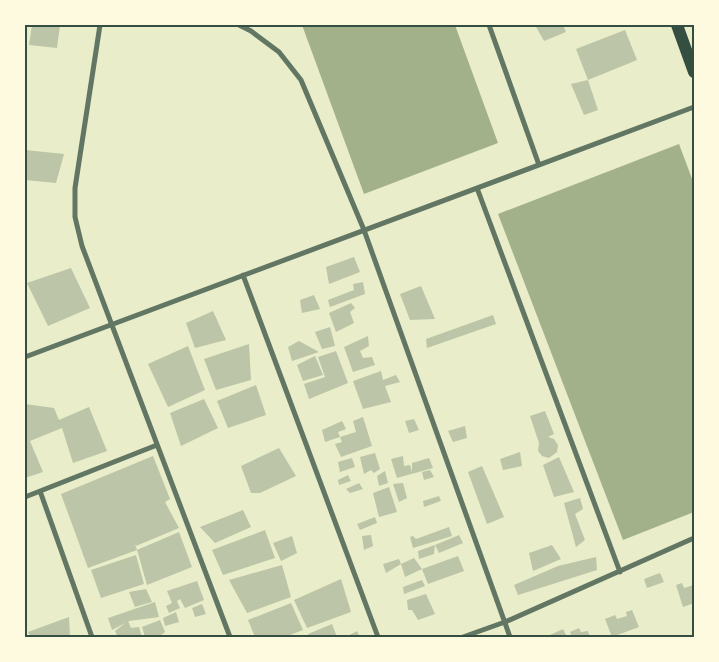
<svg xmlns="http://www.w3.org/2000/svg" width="719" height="662" font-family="'Exo 2',sans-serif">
  <rect width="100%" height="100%" fill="#e9edc9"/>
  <path fill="#a3b18a" d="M302 25H455L498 143 364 194Z
    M679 144 694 184V512L623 540 498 214Z"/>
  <path fill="#bcc5a7" d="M32 25H60L57 48 29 45Z
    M535 25H563L566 32 544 41Z
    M625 30 637 60 588 80 576 49Z
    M588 80 598 110 584 115 571 84Z
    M25 150 64 154 56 183 25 180Z
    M354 257 360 272 329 284 326 267Z
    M71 268 90 308 48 326 27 283Z
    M363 282 365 294 330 307 328 300 354 290 353 284Z
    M421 286 435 319 410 320 400 294Z
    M314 295 320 309 302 313 300 300Z
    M351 303 355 308 350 312 354 323 336 332 329 313Z
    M213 311 226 340 195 348 186 323Z
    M493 315 496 324 427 348 426 339Z
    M330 327 335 346 322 349 315 332Z
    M368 336 369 346 360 351 363 358 372 357 375 365 353 372 344 347Z
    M299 341 319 352 292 361 288 347Z
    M249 344 251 380 216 390 204 359Z
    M188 346 205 390 168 407 148 364Z
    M336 351 348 383 309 399 304 384 325 377 318 357Z
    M315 356 323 375 303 381 297 365Z
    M381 371 383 380 396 375 400 382 385 386 391 402 363 409 353 381Z
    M256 385 266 415 228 428 217 401Z
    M204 399 218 428 181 446 170 413Z
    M25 404 54 408 59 420 89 407 107 451 73 463 62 428 30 441 43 472 25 478Z
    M545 411 554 434 548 437 554 439 558 445 557 452 549 458 542 456 538 451 539 443 530 416Z
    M363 417 372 446 341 457 335 444 342 442 340 437 356 432 353 421Z
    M414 419 419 430 409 433 405 421Z
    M342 421 346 429 338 432 340 437 325 442 322 430Z
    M465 426 467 438 453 442 448 431Z
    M279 448 296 476 260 493H251L241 466Z
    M520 452 522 466 503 470 500 459Z
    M375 453 380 469 374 473 371 470 364 474 360 457Z
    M153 456 170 499 165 502 179 528 136 546 134 541 137 550 88 568 61 494Z
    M403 456 404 466 410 465 412 472V463L429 458 433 468 397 478 391 459Z
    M559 457 574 492 554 497 543 465Z
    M352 458 355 467 340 472 338 462Z
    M482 466 504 517 487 524 468 472Z
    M430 470 434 477 424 480 422 472Z
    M385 471 388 483 379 486 377 476Z
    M348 475 351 481 339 485 338 480Z
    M359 483 363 489 350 493 346 489Z
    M403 483 407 498 399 502 393 484Z
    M389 487 397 512 379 517 373 493Z
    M439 496 441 501 424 507 423 501Z
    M580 498 583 509 575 514 585 540 576 547 564 503Z
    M243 510 251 527 215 543 200 527Z
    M375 517 377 523 360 530 357 524Z
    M449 527 452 536 413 548 410 537 413 536 416 539Z
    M265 530 275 558 223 575 212 550Z
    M179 532 192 567 147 585 137 550Z
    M371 535 373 546 364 550 362 536Z
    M459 535 463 543 439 553 435 545Z
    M292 536 297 553 281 561 273 543Z
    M435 545 434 554 419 559 418 551Z
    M552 545 561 559 533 571 529 553Z
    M136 555 144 584 101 598 91 570Z
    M458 556 464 571 428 584 422 569Z
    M596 557 597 570 518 595 514 585 558 566Z
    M414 558 422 569 405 577 401 564Z
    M399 559 401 564 386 573 383 564Z
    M282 565 291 597 247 613 229 580Z
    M660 573 664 582 647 588 644 579Z
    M341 579 351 612 307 628 294 600Z
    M422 580 425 586 404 594 403 587Z
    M197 581 204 600 185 608 180 599 177 601 180 608 169 613 166 606 172 603 167 591Z
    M682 583 684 588 694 585V603L683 607 676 585Z
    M146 589 152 602 135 607 129 592Z
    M426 594 435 614 418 620 412 610H408L407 600Z
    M155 602 159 617 129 621 112 630 108 618Z
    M291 603 303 630 285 637H255L248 620Z
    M202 604 206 614 195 617 192 608Z
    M632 610 639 627 612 637 605 619 615 615 617 619 627 616 626 612Z
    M176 612 179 622 165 626 163 618Z
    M69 617 70 637H31L28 632Z
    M160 620 165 632 161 635 162 637H145L142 627Z
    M128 621 131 628 139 627 142 637H118L115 631Z
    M332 624 337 637H309L308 634Z
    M579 628 581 632 588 631 590 637H572L570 632Z
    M563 629 567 637H551L550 635Z
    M357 631 360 637H346Z"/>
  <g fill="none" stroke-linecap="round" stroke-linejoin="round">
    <path stroke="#617663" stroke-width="5" d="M100 25 75 188V217L82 246 230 637
      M239 25 251 31 279 52 301 80 364 230 510 637
      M489 25 539 165
      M477 188 620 572
      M243 275 378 637
      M25 357 694 107
      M40 491 92 637
      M25 497 157 445
      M463 637 505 622 694 538"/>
    <path stroke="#344e41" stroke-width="12" d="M677 25 694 72"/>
  </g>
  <rect width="719" height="662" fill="none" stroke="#fefae0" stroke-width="52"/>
  <rect x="26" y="26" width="667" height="610" fill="none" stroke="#344e41" stroke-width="2"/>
</svg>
